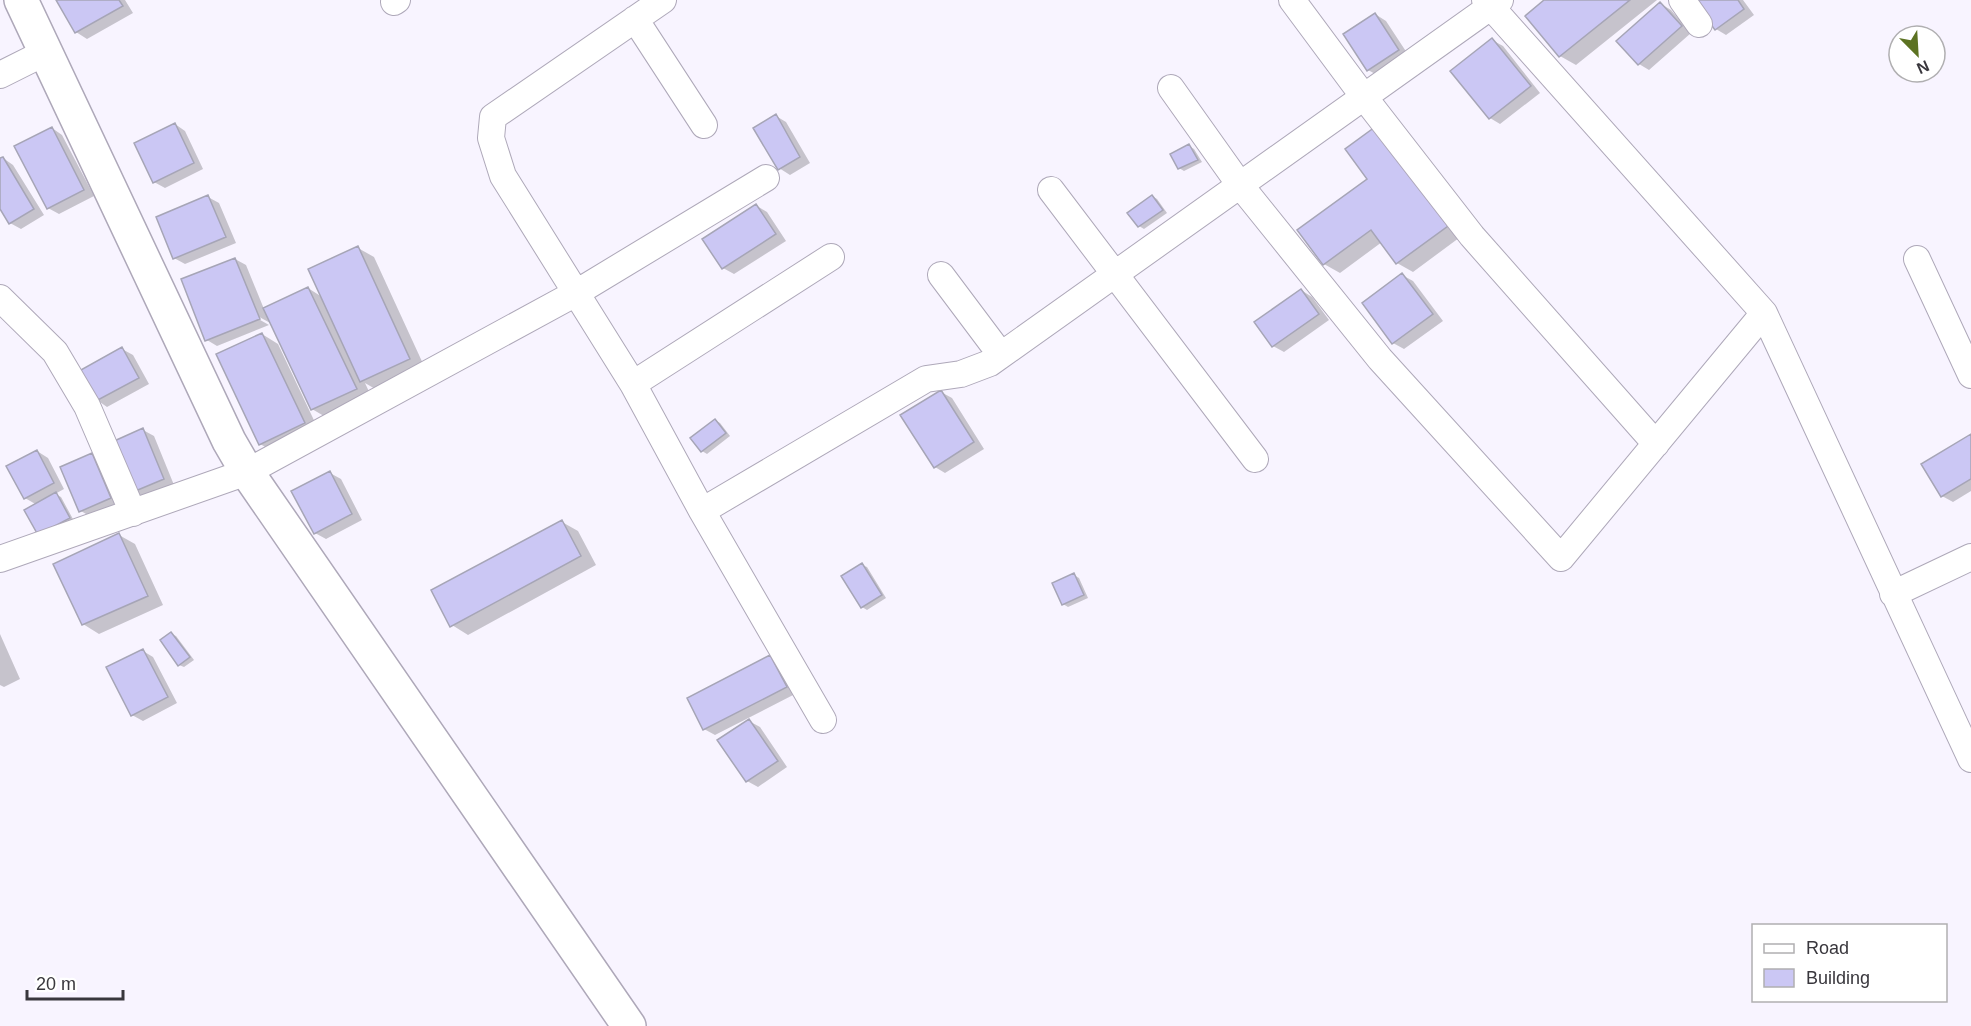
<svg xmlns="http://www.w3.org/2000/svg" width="1971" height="1026" font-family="Helvetica,sans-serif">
  <rect width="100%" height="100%" fill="#f8f4ff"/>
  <path fill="#0003" d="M58 0H125L133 13 87 39 76 32Z
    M1547 0H1657L1576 65 1560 56Z
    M1695 0H1743L1754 15 1726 35 1716 29Z
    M1661 4 1671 10 1691 33 1649 70 1639 64Z
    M1375 14 1386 21 1409 56 1379 76 1368 70Z
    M1492 40 1503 46 1540 93 1500 124 1490 118Z
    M776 116 786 122 810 163 790 175 779 168Z
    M175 124 185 131 203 169 165 188 154 182Z
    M52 128 62 135 94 196 59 214 48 208Z
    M1189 146 1194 149 1202 162 1184 171 1179 168Z
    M1348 149 1463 235 1413 272 1397 263 1382 242 1340 273 1324 264 1370 179Z
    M3 158 13 165 44 215 21 229 10 223 0 206V160Z
    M1152 196 1157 199 1167 213 1144 229 1139 226Z
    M208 197 219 203 236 243 185 264 174 258Z
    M757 206 767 212 786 241 734 274 723 268Z
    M358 248 374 257 425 368 377 390 365 383 372 398 329 419 312 409 272 324 254 314 253 316 269 325 217 346 207 340 235 259 246 265 264 309 308 288 322 297Z
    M1402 275 1413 281 1443 321 1404 349 1393 343Z
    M1301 290 1312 297 1329 320 1284 352 1273 346Z
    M262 334 278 344 320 433 276 453 260 444Z
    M122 349 133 355 149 384 107 407 97 400Z
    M941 392 952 398 984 449 945 473 935 467Z
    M715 420 720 423 730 436 707 454 702 451Z
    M143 430 154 436 174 485 145 498 134 491Z
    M1971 436V491L1953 502 1942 496Z
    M37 451 48 458 64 489 55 494 61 497 74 521 44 537 37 505 25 498Z
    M92 455 103 461 121 504 91 517 81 511Z
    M330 473 341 479 362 520 326 539 315 533Z
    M562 522 578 531 596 565 468 635 452 625Z
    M119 535 135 544 163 605 99 634 83 624Z
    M862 565 867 567 886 598 867 610 862 607 843 577Z
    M1074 575 1079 578 1088 598 1068 607 1063 604Z
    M0 634 20 679 4 687 0 685Z
    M171 634 176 636 194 660 184 667 179 665Z
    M143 651 153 657 177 703 143 721 132 715Z
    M770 656 781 663 797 693 715 735 704 729Z
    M749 721 760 727 787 767 758 787 747 781Z"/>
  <path fill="#cbc7f4" stroke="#a6a5b6" stroke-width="1.5" d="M56 0H119L123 6 75 33Z
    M1544 0H1630L1559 57 1525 16Z
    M1693 0H1738L1744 9 1715 30Z
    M1660 2 1682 26 1638 65 1616 41Z
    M1375 13 1399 50 1367 71 1343 34Z
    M1492 38 1531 86 1489 119 1450 71Z
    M776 114 800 157 778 170 753 128Z
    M175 123 194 163 153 183 134 143Z
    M52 127 84 190 47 209 14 146Z
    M1375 127 1448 226 1396 264 1371 230 1323 265 1297 230 1367 179 1345 149Z
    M1189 144 1198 160 1178 169 1170 154Z
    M3 157 34 209 9 224 0 209V158Z
    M208 195 226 237 173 259 156 217Z
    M1152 195 1163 210 1138 227 1127 213Z
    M756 204 776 234 722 269 702 239Z
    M358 246 410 359 360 382 308 269Z
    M235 258 260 319 205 341 181 279Z
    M1402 273 1433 314 1392 344 1362 303Z
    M308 287 357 389 311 410 263 308Z
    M1301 289 1319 314 1272 347 1254 322Z
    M262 333 305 423 259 445 216 354Z
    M122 347 139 378 96 401 79 371Z
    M941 390 974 442 934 468 900 415Z
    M715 419 726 433 701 452 690 438Z
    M143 428 164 479 133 492 112 442Z
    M1971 434V479L1941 497 1921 464Z
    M37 450 54 483 24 499 6 466Z
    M92 453 111 498 79 512 60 467Z
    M330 471 352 514 314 534 291 491Z
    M56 492 70 518 38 535 24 510Z
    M562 520 581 556 450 627 431 590Z
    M119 533 148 596 82 625 53 564Z
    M862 563 882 595 861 608 841 576Z
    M1074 573 1084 595 1062 605 1052 583Z
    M171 632 190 657 178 666 160 640Z
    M143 649 168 697 131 716 106 667Z
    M770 655 787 687 703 730 687 698Z
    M749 719 778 761 746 782 717 740Z"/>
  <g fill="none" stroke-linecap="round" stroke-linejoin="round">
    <defs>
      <path id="street" d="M663 0 493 117 491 138 503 176 633 384 702 511 823 720
        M1292 0 1364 97 1472 236 1656 444
        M1485 0 1764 313 1971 759
        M1682 0 1699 24
        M394 2 397 0
        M635 19 704 125
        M0 75 46 52
        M1171 88 1240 185 1380 359 1561 558 1764 313
        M1051 190 1255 459
        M1917 259 1971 375
        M941 275 1001 355
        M0 298 55 352 87 406 133 513
        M633 384 831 257
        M702 511 926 379 961 374 990 363 1500 0
        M0 559 247 472 576 293 766 178
        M1893 594 1971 557"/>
      <path id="secondary" d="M21 0 229 441 247 472 629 1026"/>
    </defs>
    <use href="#street" stroke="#aea8b9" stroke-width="28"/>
    <use href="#secondary" stroke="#aea8b9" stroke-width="36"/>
    <use href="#street" stroke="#fff" stroke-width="26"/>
    <use href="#secondary" stroke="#fff" stroke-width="33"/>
  </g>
  <rect x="1752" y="924" width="195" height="78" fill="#ffffff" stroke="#b0afb1" stroke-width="1.5"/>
  <rect x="1764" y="944" width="30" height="9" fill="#ffffff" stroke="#b0afb1" stroke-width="1.5"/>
  <text x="1806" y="954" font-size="18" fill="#39373d">Road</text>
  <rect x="1764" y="969" width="30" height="18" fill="#cbc7f4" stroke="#b0afb1" stroke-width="1.5"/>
  <text x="1806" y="984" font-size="18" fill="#39373d">Building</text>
  <g transform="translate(1917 54) rotate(156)"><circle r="28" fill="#ffffff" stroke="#b0afb1" stroke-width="1.5"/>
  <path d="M0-4.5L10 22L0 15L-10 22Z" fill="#5c7222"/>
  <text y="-9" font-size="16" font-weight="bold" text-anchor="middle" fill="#39373d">N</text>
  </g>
  <path d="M27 990v9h96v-9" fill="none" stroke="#39373d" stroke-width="3"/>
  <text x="36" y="990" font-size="18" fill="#39373d" stroke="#ffffff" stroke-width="4.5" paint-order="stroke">20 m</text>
</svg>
